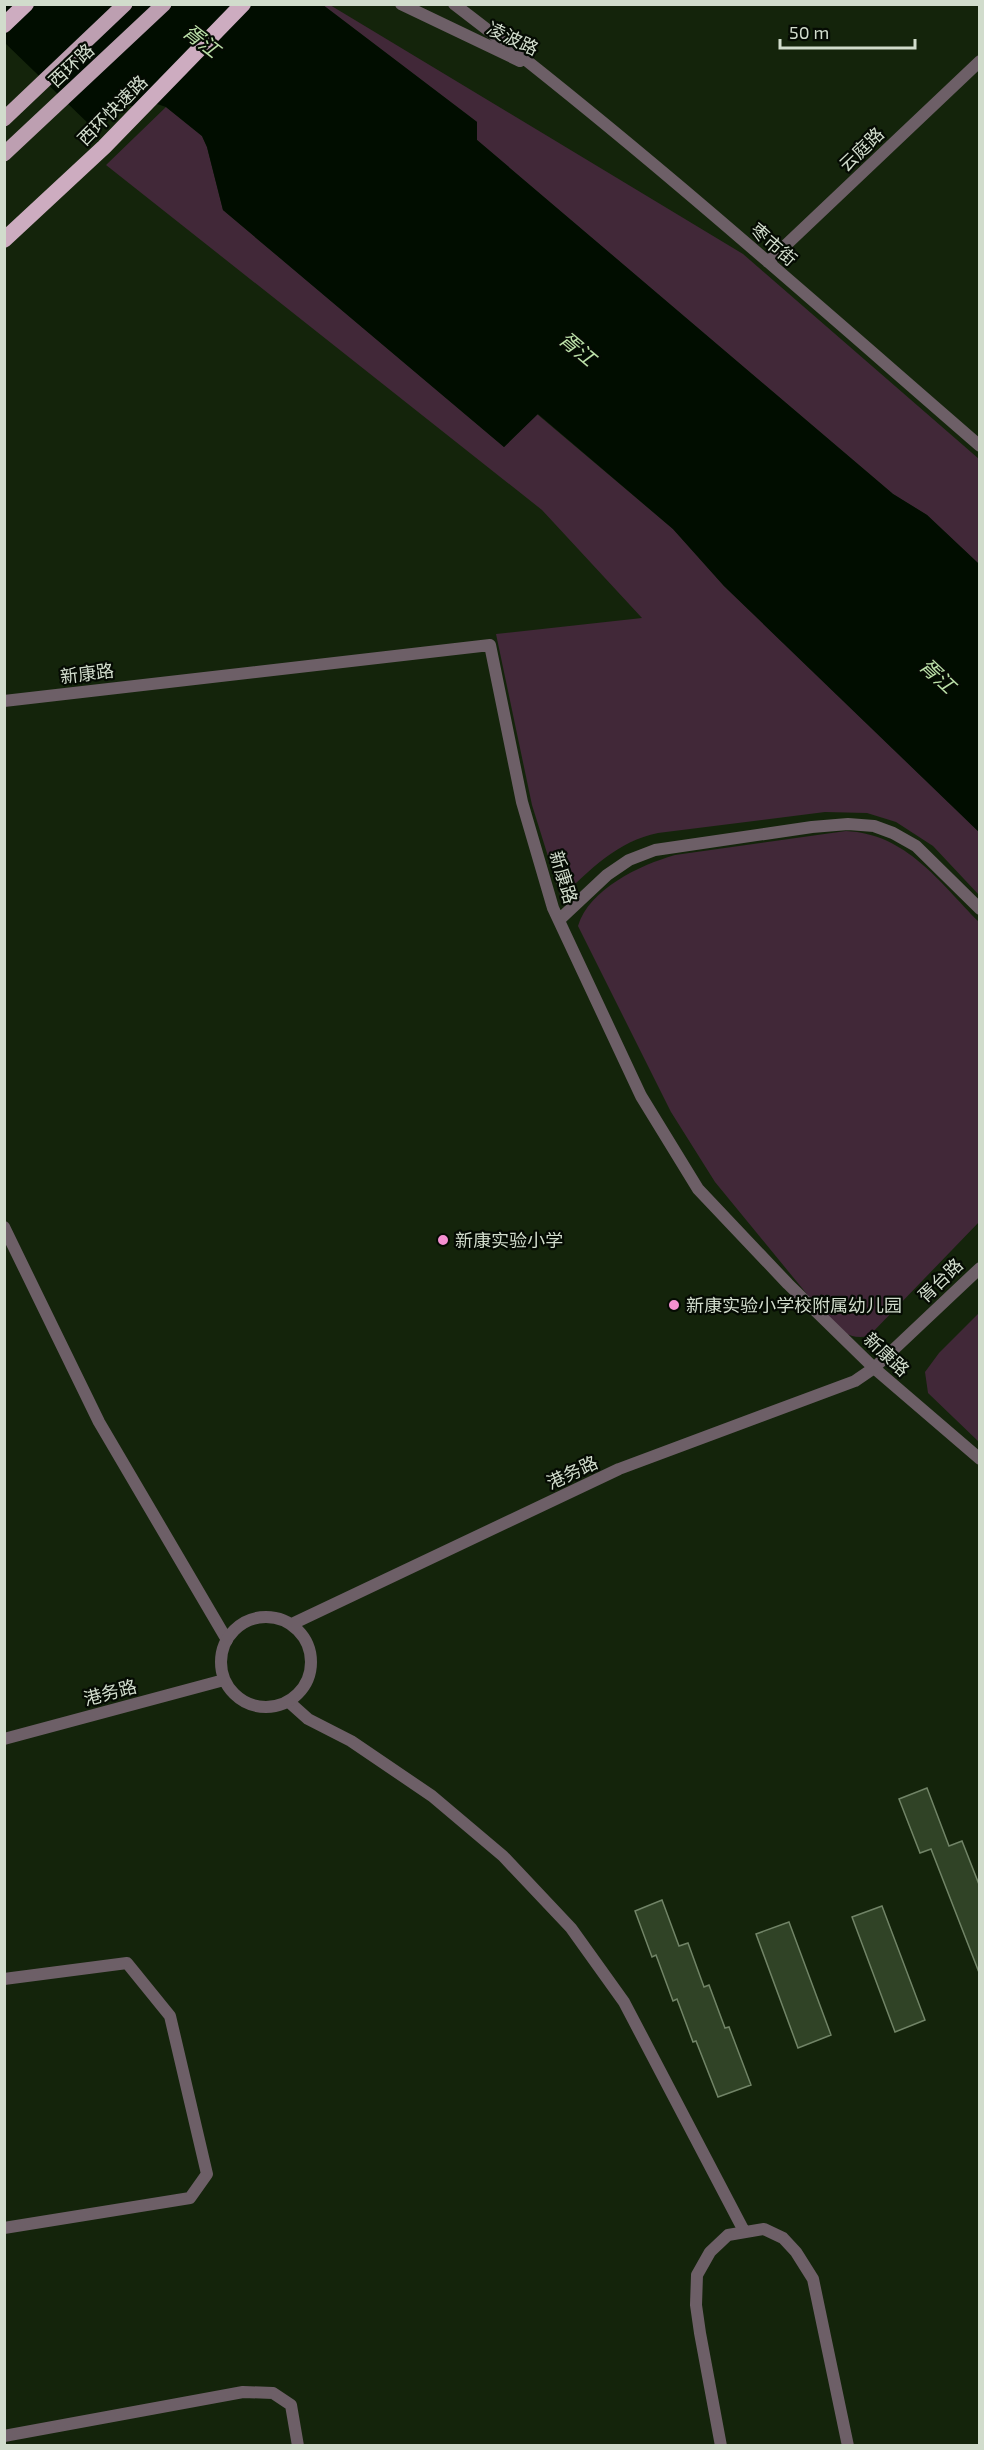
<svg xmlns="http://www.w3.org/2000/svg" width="984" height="2450" font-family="'Exo 2','Noto Sans SC',sans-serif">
  <rect width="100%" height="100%" fill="#14240b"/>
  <path fill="#412838" d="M323 5H330L743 254 979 459V564L927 515 893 494 477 140V122Z
    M166 107 202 136 207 147 223 210 504 447 537 414 673 529 724 586 979 832V895L933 846 896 822 867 813 825 812 658 833C618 841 589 870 561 898L532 805 496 634 642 618 542 510 106 165Z
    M846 831C907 834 939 882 979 922V1222L869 1336C851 1340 842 1332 829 1321L715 1182 671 1112 578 926C589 889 640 865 675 855Z
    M979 1313V1442L928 1393 925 1372 939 1353Z"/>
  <path fill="#010d00" d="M4 5H323L477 122V140L893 494 927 515 979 564V832L724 586 673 529 538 414 504 447 223 210 207 147 202 136 166 107 157 104 129 106 113 111 92 127 5 43Z"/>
  <path fill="#304326" stroke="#718467" stroke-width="1.5" d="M927 1788 949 1846 962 1841 980 1887V1975L931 1849 920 1853 899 1799Z
    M662 1900 679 1946 688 1943 704 1987 709 1985 725 2028 729 2027 751 2085 718 2097 696 2041 693 2042 677 1999 673 2001 656 1955 652 1957 635 1911Z
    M882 1906 925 2020 895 2032 852 1917Z
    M789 1922 831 2035 798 2048 756 1934Z"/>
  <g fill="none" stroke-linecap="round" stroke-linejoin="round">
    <path stroke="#6d5f67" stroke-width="12" d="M4 701 490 645 522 802 553 908 641 1096 698 1189 788 1284 874 1368
      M559 920 607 875 629 860 655 850 812 827 848 824 874 826 893 833 916 846 980 909
      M4 1227 99 1422 227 1640
      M289 1702 308 1719 351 1741 432 1796 503 1856 571 1928 624 2002 744 2231
      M4 1979 127 1963 170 2016 207 2174 190 2198 4 2228
      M4 2436 243 2392 273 2393 291 2405 298 2446
      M721 2446 700 2333 696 2305 697 2275 710 2252 728 2235 764 2229 783 2238 796 2252 813 2279 848 2446"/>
    <path stroke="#6d5f67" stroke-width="12" d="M401 4 520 61
      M454 4C636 143 807 296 980 446
      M768 262 980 61
      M874 1368 980 1459
      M221 1662a45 45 0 1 1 90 0a45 45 0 1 1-90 0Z
      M292 1624 619 1469 855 1381 874 1368 980 1268
      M4 1739 224 1680"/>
    <path stroke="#bd9fb1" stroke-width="15" d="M4 119 125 4
      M4 154 164 4"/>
    <path stroke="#cdacc0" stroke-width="16" d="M4 25 26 4
      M4 240 104 147 243 4"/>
  </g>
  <g fill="#f590d1" stroke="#050b03" stroke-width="2">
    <circle cx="443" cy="1240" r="6"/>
    <circle cx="674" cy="1305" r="6"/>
  </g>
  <g text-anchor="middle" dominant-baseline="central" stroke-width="4.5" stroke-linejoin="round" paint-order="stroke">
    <g font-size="18" fill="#d1dccc" stroke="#050b03">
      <text transform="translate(513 38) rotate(25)">凌波路</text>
      <text transform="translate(71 65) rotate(-43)">西环路</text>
      <text transform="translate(112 110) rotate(-45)">西环快速路</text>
      <text transform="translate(861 149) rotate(-44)">云庭路</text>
      <text transform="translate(774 244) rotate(41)">枣市街</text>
      <text transform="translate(87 673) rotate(-7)">新康路</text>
      <text transform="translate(564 877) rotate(73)">新康路</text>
      <text transform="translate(940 1280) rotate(-44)">胥台路</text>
      <text transform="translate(887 1354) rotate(43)">新康路</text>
      <text transform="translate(572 1472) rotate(-25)">港务路</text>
      <text transform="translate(110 1692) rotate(-15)">港务路</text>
    </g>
    <g font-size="18" fill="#d1dccc" stroke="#050b03" text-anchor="start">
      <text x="455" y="1240">新康实验小学</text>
      <text x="686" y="1305">新康实验小学校附属幼儿园</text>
    </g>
    <g font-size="20" font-style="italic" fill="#bce1a9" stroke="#050b03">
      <text transform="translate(202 40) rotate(38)">胥江</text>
      <text transform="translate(578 348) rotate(40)">胥江</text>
      <text transform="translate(938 675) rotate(43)">胥江</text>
    </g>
  </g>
  <rect width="984" height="2450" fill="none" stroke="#d1dccc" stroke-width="12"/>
  <path d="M780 39v9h135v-9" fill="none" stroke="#d1dccc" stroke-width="3"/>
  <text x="789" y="39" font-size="18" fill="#d1dccc" stroke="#050b03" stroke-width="4.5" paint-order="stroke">50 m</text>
</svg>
